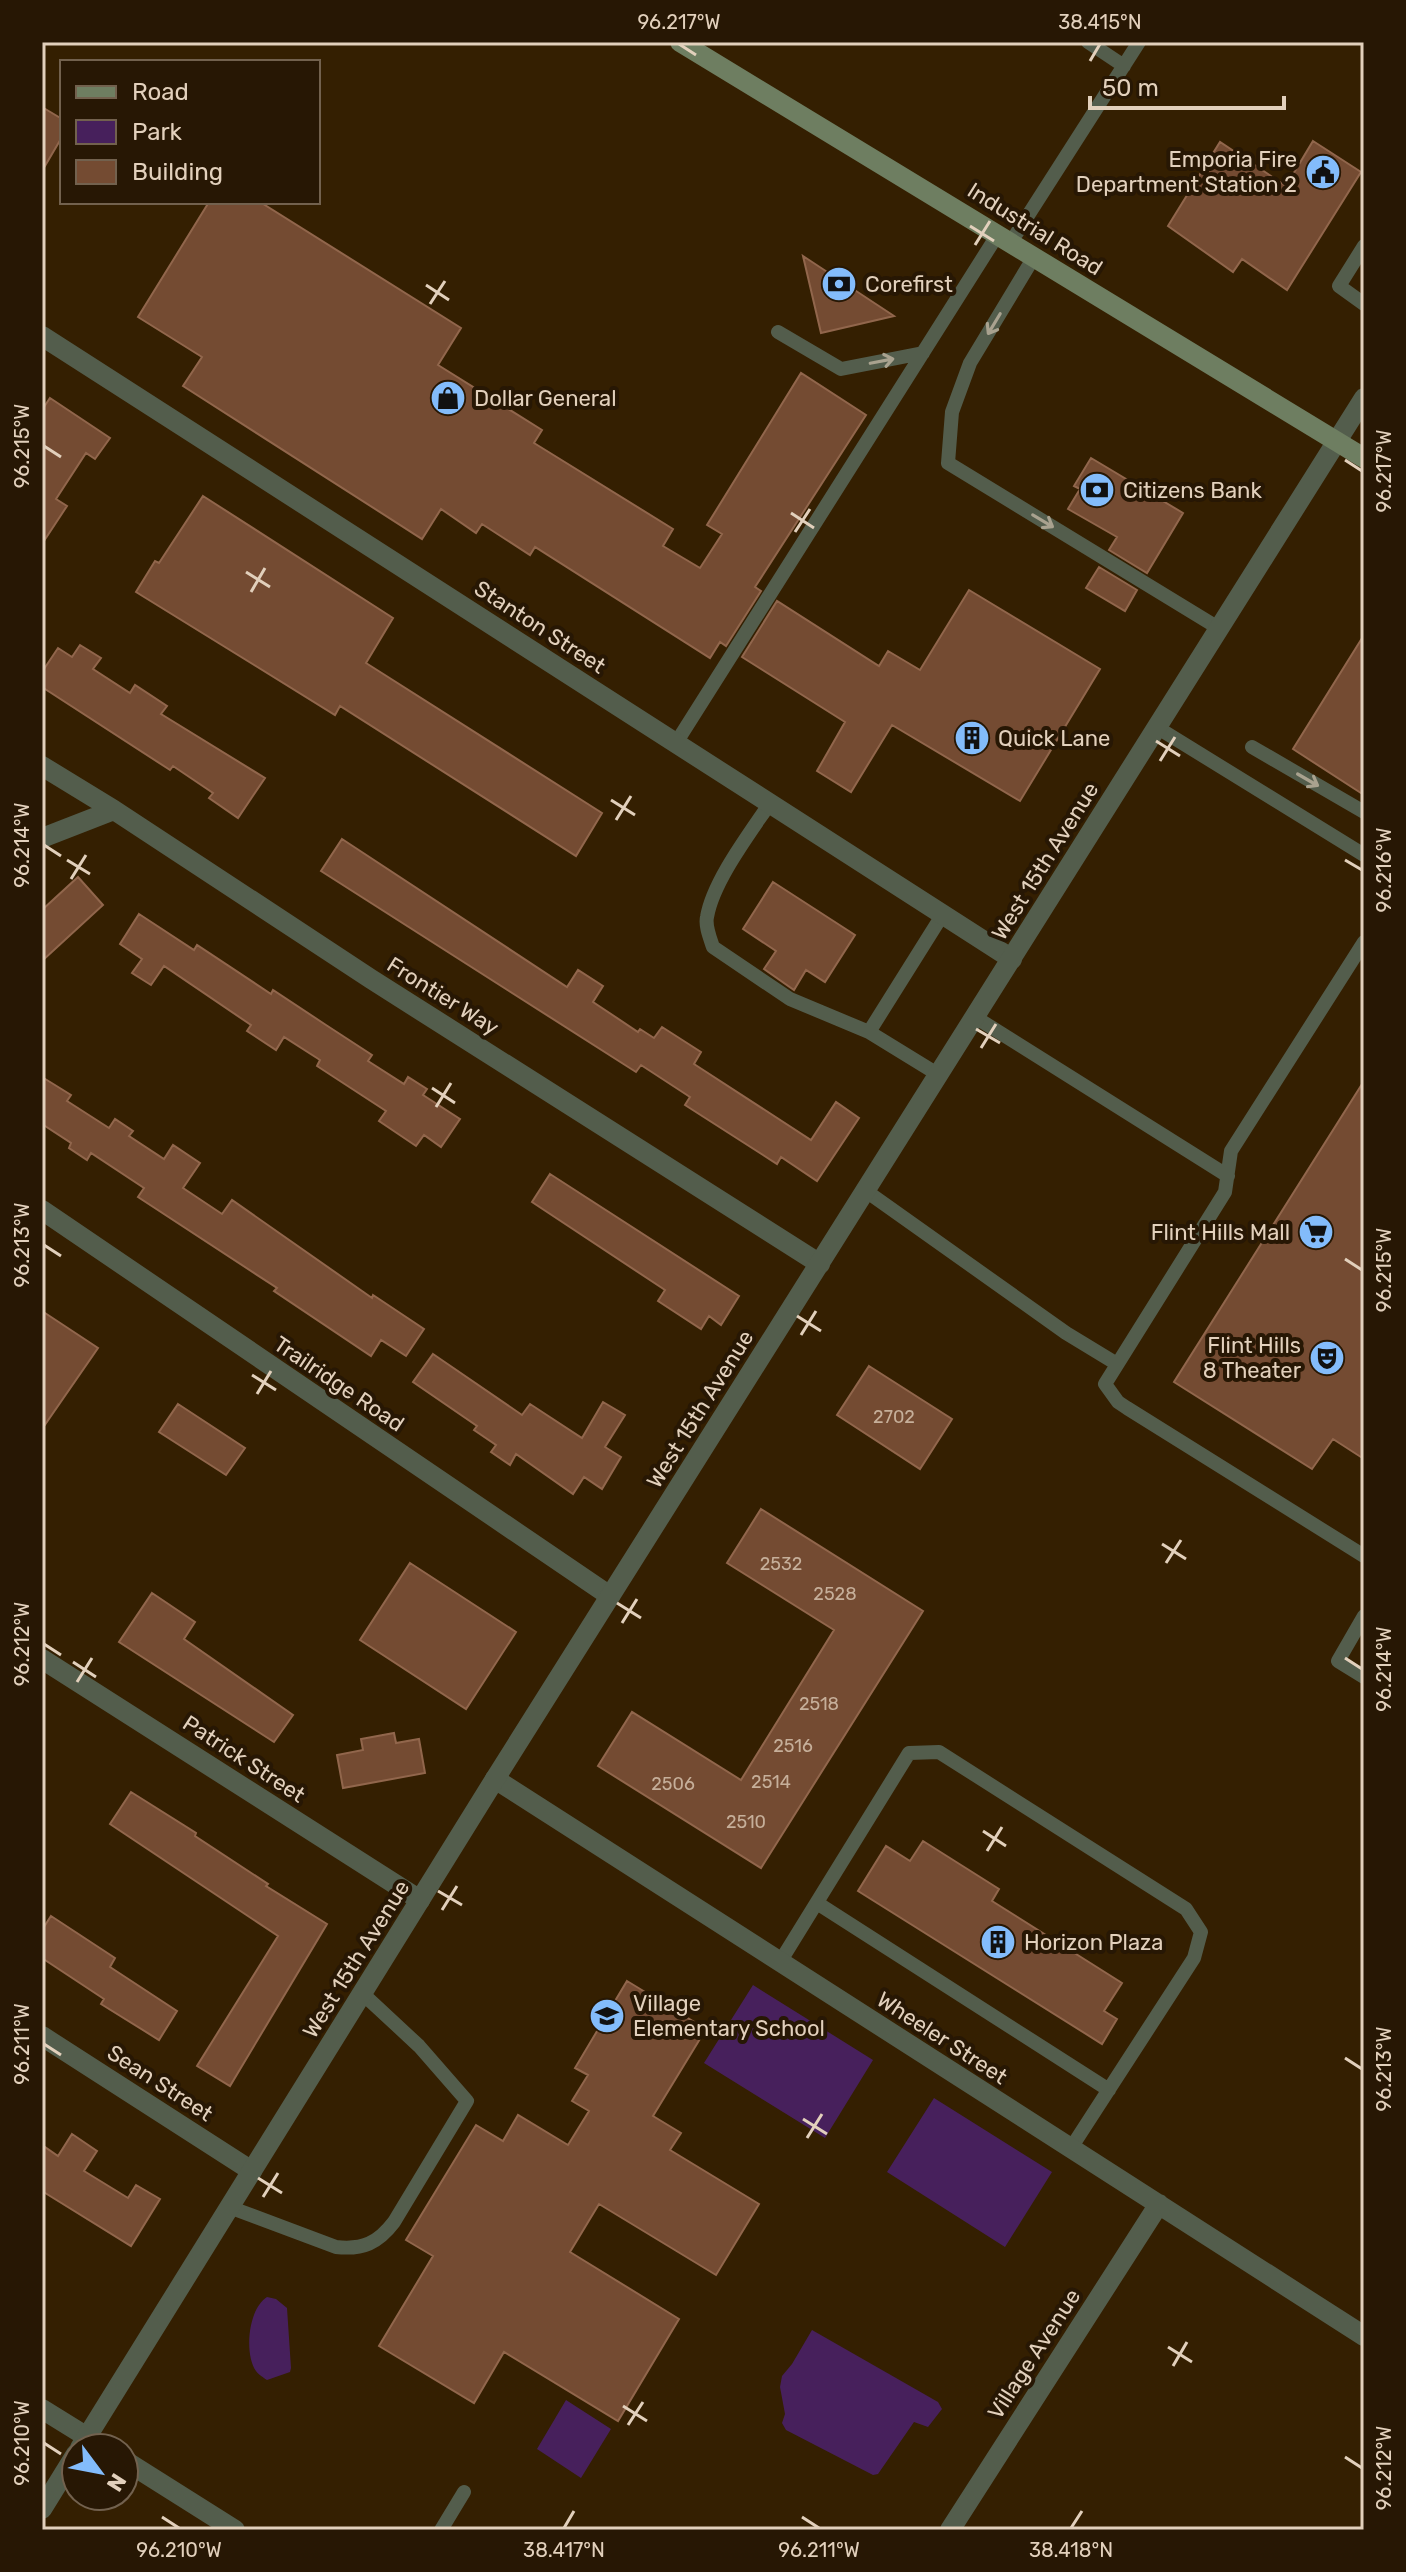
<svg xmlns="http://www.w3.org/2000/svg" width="1406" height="2572" font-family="Rubik,sans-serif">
  <rect width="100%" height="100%" fill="#341f01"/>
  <path fill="#47205c" d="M753 1985 873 2060 825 2138 704 2063Z
    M934 2098 1052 2172 1005 2247 887 2172Z
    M267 2297 276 2299 287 2308 291 2368 290 2372 267 2380C264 2378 258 2374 256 2371 244 2354 248 2309 267 2297Z
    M812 2330 938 2402 942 2409 928 2427 914 2422 878 2474 873 2475 786 2430 782 2423 785 2414 780 2387 782 2376 792 2364Z
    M566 2400 611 2429 581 2478 537 2449Z"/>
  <path fill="#744b32" stroke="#91664c" stroke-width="2" d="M42 107 62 119V137L42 171Z
    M1313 141 1361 172 1287 290 1242 259 1233 272 1168 226 1220 142 1286 186Z
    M209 202H260L461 328 438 365 542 430 534 443 673 529 663 546 700 568 722 534 707 525 801 373 866 415 755 587 761 591 726 646 720 642 710 658 535 547 530 555 482 524 476 533 441 509 422 539 183 386 202 357 138 317Z
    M803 256 894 316 821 333Z
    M50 398 110 438 95 459 86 453 56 499 67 506 42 544V410Z
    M1091 458 1183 513 1147 573 1109 550 1117 537 1068 509 1080 489 1074 486Z
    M203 496 393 618 366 663 602 813 576 856 340 706 335 715 136 592 155 561 159 563Z
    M1099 567 1137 590 1125 611 1086 588Z
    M969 590 1100 669 1020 801 892 725 851 792 817 771 845 722 742 657 777 601 879 666 888 651 920 670Z
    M1364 635V795L1293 749Z
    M80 645 101 658 93 669 130 693 135 685 167 706 161 714 265 778 238 818 209 798 213 793 173 766 170 770 42 687V672L58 648 72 657Z
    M342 839 567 987 578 970 603 986 593 1002 638 1032 640 1029 654 1038 662 1027 701 1052 694 1064 811 1140 836 1102 859 1118 817 1181 781 1157 777 1164 685 1105 690 1097 641 1065 636 1072 321 871Z
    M78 877 103 905 42 961V910Z
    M773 882 855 935 825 982 806 970 794 990 764 969 776 951 743 929Z
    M139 914 194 950 197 945 271 994 273 990 326 1025 372 1055 368 1061 404 1084 408 1077 427 1089 423 1095 460 1119 441 1147 424 1135 416 1146 379 1121 386 1111 317 1066 320 1060 284 1037 276 1050 247 1031 251 1025 164 966 151 985 132 973 142 959 120 944Z
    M42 1077 71 1095 67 1101 109 1128 115 1119 133 1131 129 1136 164 1159 173 1145 200 1163 183 1188 222 1214 232 1200 372 1298 373 1295 424 1329 406 1356 381 1340 371 1356 274 1291 277 1288 138 1197 144 1188 91 1153 87 1160 69 1148 71 1143 42 1124Z
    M1364 1081V1459L1333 1439 1312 1469 1174 1382Z
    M550 1174 739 1296 721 1325 709 1316 701 1329 658 1301 665 1290 532 1202Z
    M42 1311 98 1348 42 1429Z
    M433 1354 522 1415 530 1404 582 1438 603 1402 625 1415 605 1447 621 1457 602 1489 584 1477 573 1494 516 1454 510 1465 491 1452 496 1445 474 1430 477 1426 413 1382Z
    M869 1366 952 1419 920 1469 837 1415Z
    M178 1404 245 1448 226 1475 159 1432Z
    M761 1509 923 1611 761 1868 598 1766 632 1712 741 1780 834 1630 727 1563Z
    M410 1563 516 1632 466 1709 360 1640Z
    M152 1593 195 1622 184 1639 293 1715 274 1742 119 1642Z
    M394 1733 396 1743 419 1739 425 1773 343 1788 337 1755 363 1750 361 1739Z
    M131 1792 196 1833 195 1836 268 1884 266 1886 327 1924 230 2086 197 2066 278 1936 110 1824Z
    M923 1841 999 1889 992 1901 1122 1983 1104 2011 1117 2019 1102 2044 858 1891 886 1846 910 1861Z
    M51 1916 115 1958 110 1967 177 2011 159 2040 101 2004 104 1999 42 1958V1930Z
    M627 1981 706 2029 653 2116 681 2133 670 2150 759 2204 716 2275 599 2204 570 2252 679 2319 618 2421 504 2352 474 2403 379 2346 433 2256 406 2240 476 2125 503 2141 518 2115 568 2145 589 2111 572 2101 588 2075 575 2068Z
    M72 2134 97 2151 84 2171 128 2198 136 2185 160 2199 131 2246 42 2191V2145L58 2156Z"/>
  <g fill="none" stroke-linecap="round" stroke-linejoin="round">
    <path stroke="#535d4c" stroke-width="14" d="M1088 42 1124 66
      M1011 242 1139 42
      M1364 246 1339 286 1364 304
      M1034 257 970 363 952 412 948 463 1220 629
      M778 332 841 369 923 353
      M1158 728 1364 855
      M676 743 998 234
      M1252 747 1364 812
      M770 803C750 833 713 881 707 917 705 926 710 938 713 947L790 999 869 1032
      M1364 942 1231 1151 1225 1192 1105 1384 1118 1402 1127 1408 1364 1556
      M975 1017 1228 1176
      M939 1075 869 1032 943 914
      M866 1191 1066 1333 1117 1364
      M1364 1616 1338 1661 1364 1677
      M817 1903 1109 2090
      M780 1962 909 1753 939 1752 1186 1909 1201 1932 1194 1958 1071 2148
      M229 2207 336 2247C363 2250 378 2243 394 2222L467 2101 419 2046 363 1994
      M441 2530 464 2492"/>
    <path stroke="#535d4c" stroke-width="20" d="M42 336 1012 959
      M42 766 114 810 371 979 820 1264
      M42 838 114 810
      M42 1210 610 1596
      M42 1659 420 1900
      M495 1779 1364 2336
      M42 2036 252 2171
      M42 2409 105 2448
      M124 2460 235 2530
      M950 2530 1159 2204"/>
    <path stroke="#535d4c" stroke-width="20" d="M80 2448 495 1779 1364 398
      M42 2509 76 2454"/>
    <path stroke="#6e7e61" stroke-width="20" d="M680 42 1364 458"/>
  </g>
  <defs><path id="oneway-shaft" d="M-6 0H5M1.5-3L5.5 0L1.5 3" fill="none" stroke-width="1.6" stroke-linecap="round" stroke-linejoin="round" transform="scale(2)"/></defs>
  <g stroke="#a9a28f">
    <use href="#oneway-shaft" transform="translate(994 324) rotate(121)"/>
    <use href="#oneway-shaft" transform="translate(882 361) rotate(-11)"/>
    <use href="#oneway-shaft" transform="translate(1043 521) rotate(31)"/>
    <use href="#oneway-shaft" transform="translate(1308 780) rotate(30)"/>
  </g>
  <path fill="none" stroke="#e2d0bc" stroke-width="3" d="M679 44 696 55M1090 61 1100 44M970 226 994 241M975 245 990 221M426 285 449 300M430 304 445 281M44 446 61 457M1345 460 1362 471M791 513 814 528M795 532 810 509M246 572 270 587M251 592 265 568M1156 741 1180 756M1160 761 1175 737M611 800 635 815M616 820 631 796M44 845 61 856M67 860 90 874M1345 860 1362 870M71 879 86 855M976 1029 1000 1043M981 1048 996 1024M432 1088 455 1103M436 1107 451 1083M44 1245 61 1256M1345 1259 1362 1270M797 1316 821 1331M801 1335 816 1311M252 1375 276 1390M257 1394 271 1371M1162 1544 1186 1559M1166 1563 1181 1540M617 1603 641 1618M622 1623 637 1599M44 1644 61 1655M1345 1658 1362 1669M73 1662 96 1677M77 1682 92 1658M983 1831 1006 1846M987 1851 1002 1827M438 1891 462 1905M442 1910 457 1886M44 2044 61 2055M1345 2058 1362 2069M803 2119 827 2134M807 2138 822 2114M258 2178 282 2193M263 2197 278 2173M1168 2347 1192 2362M1173 2366 1187 2342M623 2406 647 2421M628 2425 643 2402M44 2443 61 2454M1345 2457 1362 2468M162 2517 179 2528M802 2517 819 2528M564 2528 574 2511M1071 2528 1082 2511"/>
  <defs>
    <symbol id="civic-disc" viewBox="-11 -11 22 22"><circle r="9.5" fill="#83bcfb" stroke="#271704"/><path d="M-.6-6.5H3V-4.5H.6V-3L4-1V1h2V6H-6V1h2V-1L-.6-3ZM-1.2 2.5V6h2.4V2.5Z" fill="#111"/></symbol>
    <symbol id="bank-disc" viewBox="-11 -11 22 22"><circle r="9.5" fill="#83bcfb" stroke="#271704"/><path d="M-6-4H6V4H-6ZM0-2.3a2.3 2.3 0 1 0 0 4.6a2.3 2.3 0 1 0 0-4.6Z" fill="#111"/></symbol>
    <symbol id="shop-disc" viewBox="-11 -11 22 22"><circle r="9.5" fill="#83bcfb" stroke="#271704"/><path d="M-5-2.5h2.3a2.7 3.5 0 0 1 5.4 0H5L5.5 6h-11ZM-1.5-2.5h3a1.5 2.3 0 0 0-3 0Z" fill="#111"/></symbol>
    <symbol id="building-disc" viewBox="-11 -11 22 22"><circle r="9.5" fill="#83bcfb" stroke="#271704"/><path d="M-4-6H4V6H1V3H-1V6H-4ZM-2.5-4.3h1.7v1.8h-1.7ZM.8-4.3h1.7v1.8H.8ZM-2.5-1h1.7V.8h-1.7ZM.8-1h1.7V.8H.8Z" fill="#111"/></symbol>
    <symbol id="supermarket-disc" viewBox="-11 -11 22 22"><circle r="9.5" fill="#83bcfb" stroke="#271704"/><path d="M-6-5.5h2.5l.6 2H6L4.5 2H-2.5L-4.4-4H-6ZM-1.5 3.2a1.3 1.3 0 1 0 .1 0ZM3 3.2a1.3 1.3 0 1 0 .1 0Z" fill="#111"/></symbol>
    <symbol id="theatre-disc" viewBox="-11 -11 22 22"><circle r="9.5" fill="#83bcfb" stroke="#271704"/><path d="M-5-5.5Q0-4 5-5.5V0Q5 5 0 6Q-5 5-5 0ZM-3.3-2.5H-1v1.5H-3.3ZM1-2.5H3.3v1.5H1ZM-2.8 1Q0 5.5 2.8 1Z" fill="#111"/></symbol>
    <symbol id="school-disc" viewBox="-11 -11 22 22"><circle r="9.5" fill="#83bcfb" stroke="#271704"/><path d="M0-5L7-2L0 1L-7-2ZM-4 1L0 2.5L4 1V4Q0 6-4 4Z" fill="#111"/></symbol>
  </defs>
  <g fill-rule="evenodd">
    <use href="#civic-disc" x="1303" y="152" width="40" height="40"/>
    <use href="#bank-disc" x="819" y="264" width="40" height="40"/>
    <use href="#shop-disc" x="428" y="378" width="40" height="40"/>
    <use href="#bank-disc" x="1077" y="470" width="40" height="40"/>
    <use href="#building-disc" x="952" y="718" width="40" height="40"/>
    <use href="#supermarket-disc" x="1296" y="1212" width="40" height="40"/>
    <use href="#theatre-disc" x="1307" y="1338" width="40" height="40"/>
    <use href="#building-disc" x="978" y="1922" width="40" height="40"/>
    <use href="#school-disc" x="587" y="1996" width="40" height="40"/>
  </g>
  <g text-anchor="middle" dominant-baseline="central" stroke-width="8" stroke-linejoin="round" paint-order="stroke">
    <g font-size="18" fill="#c6af9a">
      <text x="894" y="1417">2702</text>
      <text x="781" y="1564">2532</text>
      <text x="835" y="1594">2528</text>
      <text x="819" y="1704">2518</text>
      <text x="793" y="1746">2516</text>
      <text x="771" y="1782">2514</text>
      <text x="673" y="1784">2506</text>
      <text x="746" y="1822">2510</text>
    </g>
    <g font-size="22" fill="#e2d0bc" stroke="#271704" text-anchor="start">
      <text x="1297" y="159" text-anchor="end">Emporia Fire<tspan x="1297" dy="25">Department Station 2</tspan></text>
      <text x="865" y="284">Corefirst</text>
      <text x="474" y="398">Dollar General</text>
      <text x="1123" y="490">Citizens Bank</text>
      <text x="998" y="738">Quick Lane</text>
      <text x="1290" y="1232" text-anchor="end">Flint Hills Mall</text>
      <text x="1301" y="1345" text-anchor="end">Flint Hills<tspan x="1301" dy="25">8 Theater</tspan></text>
      <text x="1024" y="1942">Horizon Plaza</text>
      <text x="633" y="2003">Village<tspan x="633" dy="25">Elementary School</tspan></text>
    </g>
    <g font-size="22" fill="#e2d0bc" stroke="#271704">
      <text transform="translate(1035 229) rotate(32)">Industrial Road</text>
      <text transform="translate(540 627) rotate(33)">Stanton Street</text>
      <text transform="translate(1045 861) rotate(-58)">West 15th Avenue</text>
      <text transform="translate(443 996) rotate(32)">Frontier Way</text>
      <text transform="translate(339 1384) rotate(34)">Trailridge Road</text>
      <text transform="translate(700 1409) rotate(-58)">West 15th Avenue</text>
      <text transform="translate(244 1759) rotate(33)">Patrick Street</text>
      <text transform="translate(356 1959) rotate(-58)">West 15th Avenue</text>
      <text transform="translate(942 2038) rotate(33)">Wheeler Street</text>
      <text transform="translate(160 2083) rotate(33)">Sean Street</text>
      <text transform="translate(1034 2354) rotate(-57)">Village Avenue</text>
    </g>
  </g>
  <rect width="1406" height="2572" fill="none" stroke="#271704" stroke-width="88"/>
  <rect x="60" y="60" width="260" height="144" fill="#271704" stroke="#72614e" stroke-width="2"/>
  <rect x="76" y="86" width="40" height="12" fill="#6e7e61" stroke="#72614e" stroke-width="2"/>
  <text x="132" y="100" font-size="24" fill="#e2d0bc">Road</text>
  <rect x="76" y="120" width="40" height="24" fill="#47205c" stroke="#72614e" stroke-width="2"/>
  <text x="132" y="140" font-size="24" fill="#e2d0bc">Park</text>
  <rect x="76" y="160" width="40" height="24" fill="#744b32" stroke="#72614e" stroke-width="2"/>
  <text x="132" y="180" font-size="24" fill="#e2d0bc">Building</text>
  <g transform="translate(100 2472) rotate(122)"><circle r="38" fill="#271704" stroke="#72614e" stroke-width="2"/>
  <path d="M0-6L14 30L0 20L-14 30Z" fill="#83bcfb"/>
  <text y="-12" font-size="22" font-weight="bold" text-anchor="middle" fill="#e2d0bc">N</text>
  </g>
  <path d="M1090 96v12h194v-12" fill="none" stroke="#e2d0bc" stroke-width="4"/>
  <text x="1102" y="96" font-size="24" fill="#e2d0bc" stroke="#271704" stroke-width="6" paint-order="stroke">50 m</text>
  <rect x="44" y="44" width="1318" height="2484" fill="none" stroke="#e2d0bc" stroke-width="3"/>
  <g font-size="20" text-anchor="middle" fill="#e2d0bc">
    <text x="679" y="29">96.217°W</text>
    <text x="1100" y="29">38.415°N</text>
    <text transform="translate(22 446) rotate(-90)" y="7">96.215°W</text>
    <text transform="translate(1384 471) rotate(-90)" y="7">96.217°W</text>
    <text transform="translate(22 845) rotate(-90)" y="7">96.214°W</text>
    <text transform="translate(1384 870) rotate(-90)" y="7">96.216°W</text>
    <text transform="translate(22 1245) rotate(-90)" y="7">96.213°W</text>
    <text transform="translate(1384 1270) rotate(-90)" y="7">96.215°W</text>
    <text transform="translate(22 1644) rotate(-90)" y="7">96.212°W</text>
    <text transform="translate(1384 1669) rotate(-90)" y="7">96.214°W</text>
    <text transform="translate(22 2044) rotate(-90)" y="7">96.211°W</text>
    <text transform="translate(1384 2069) rotate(-90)" y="7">96.213°W</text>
    <text transform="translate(22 2443) rotate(-90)" y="7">96.210°W</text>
    <text transform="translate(1384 2468) rotate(-90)" y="7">96.212°W</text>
    <text x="179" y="2557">96.210°W</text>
    <text x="564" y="2557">38.417°N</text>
    <text x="819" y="2557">96.211°W</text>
    <text x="1071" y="2557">38.418°N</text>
  </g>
</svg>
